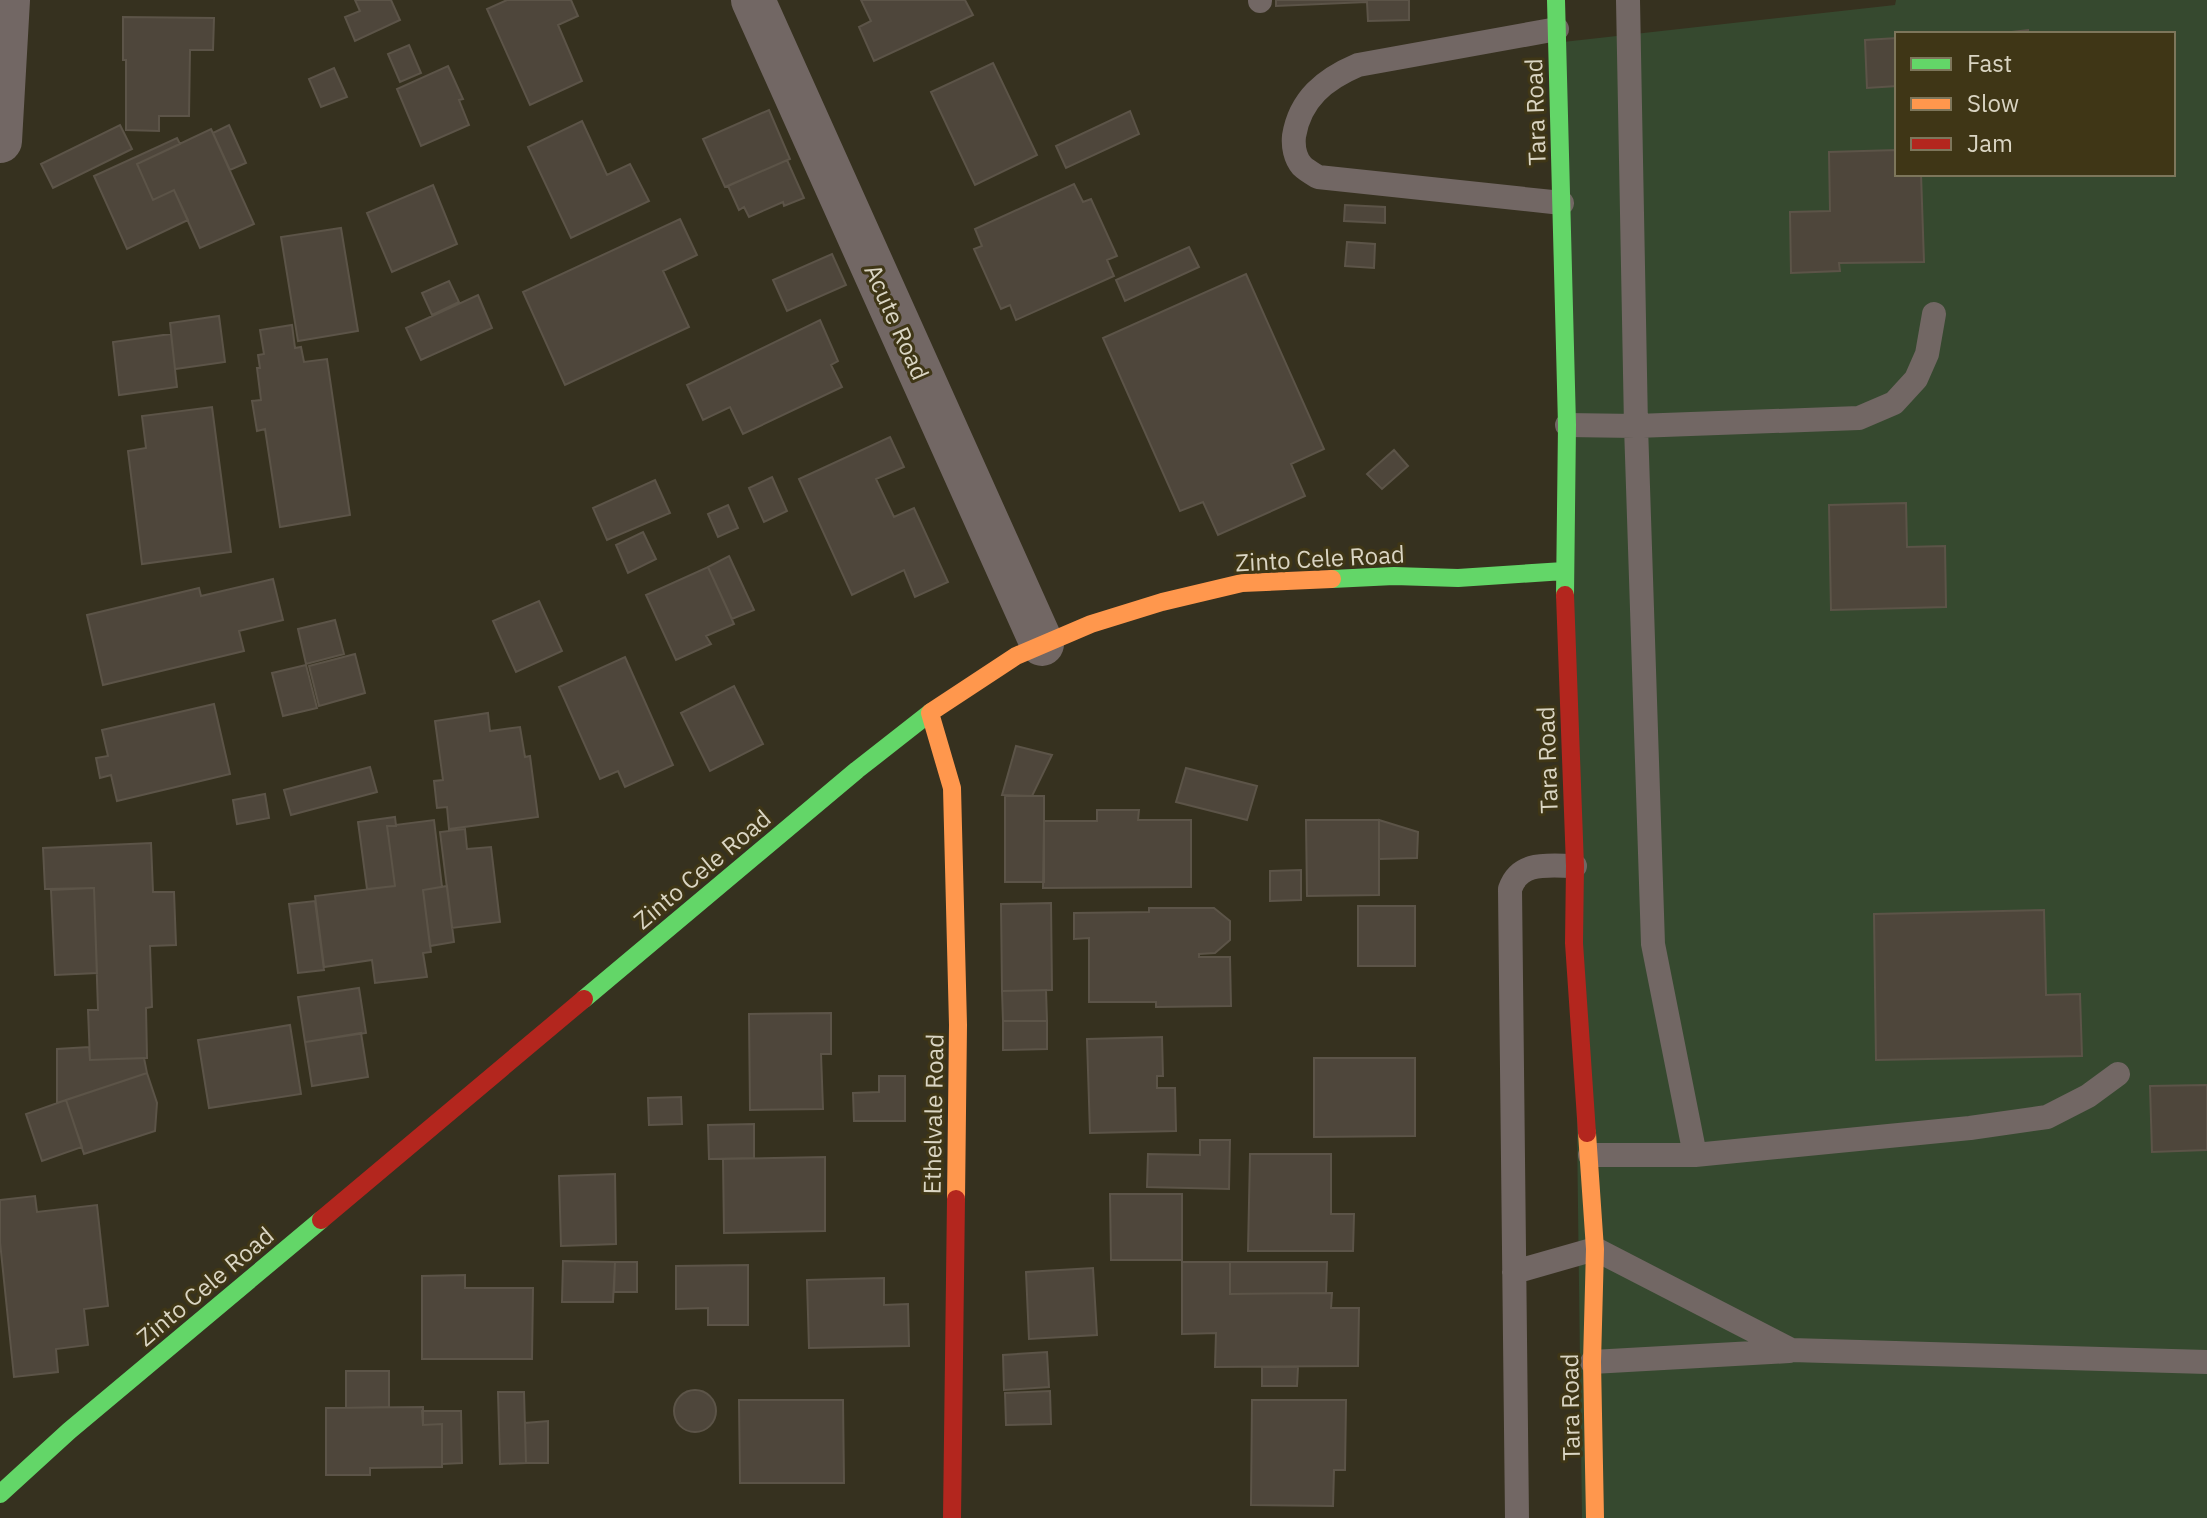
<svg xmlns="http://www.w3.org/2000/svg" width="2207" height="1518" font-family="'IBM Plex Sans',sans-serif">
  <rect width="100%" height="100%" fill="#36311f"/>
  <path fill="#36492f" fill-rule="evenodd" d="M1896 0H2207V1518H1582L1563 42 1895 5ZM1897 34H2173V174H1897Z"/>
  <path fill="#4e463b" stroke="#5c5448" stroke-width="2" d="M355 0H391L400 20 355 41 345 17 360 11Z
    M507 0H571L578 16 558 25 582 81 530 105 487 9Z
    M861 0H965L973 15 874 61 859 27 871 21Z
    M1276 0H1409V20L1368 21 1367 2 1276 6Z
    M123 17 214 18 213 50H190L189 116H159V131L126 130V60H123Z
    M2028 30V34H1994Z
    M1897 38V86L1867 88 1865 40Z
    M409 45 421 73 400 82 388 54Z
    M993 63 1037 155 975 185 931 92Z
    M448 66 463 99 459 100 469 125 421 146 397 89Z
    M334 68 347 97 321 107 309 79Z
    M769 110 790 159 725 187 703 139Z
    M1130 111 1139 134 1066 168 1056 146Z
    M582 121 607 175 630 164 649 201 571 238 528 147Z
    M120 125 132 149 53 188 41 164Z
    M229 125 246 163 230 170 213 133Z
    M211 129 254 224 200 248 174 190 153 200 137 164Z
    M177 138 180 144 137 164 153 200 174 190 188 220 127 249 94 176Z
    M1897 150V174H1921L1924 262 1839 263 1840 271 1791 273 1790 212 1830 211 1829 152Z
    M787 160 804 198 784 206 783 202 749 217 744 207 739 210 728 186Z
    M1074 184 1083 202 1091 199 1117 256 1107 260 1114 276 1016 320 1010 305 1001 309 974 249 982 246 975 229Z
    M433 185 457 244 392 272 367 213Z
    M1345 205 1385 207V223L1344 221Z
    M680 219 697 255 663 271 689 327 565 385 523 292Z
    M341 228 358 331 298 341 281 237Z
    M1347 242 1375 244 1374 268 1345 266Z
    M1189 247 1199 267 1125 301 1116 280Z
    M832 254 846 285 787 311 773 280Z
    M1246 274 1324 449 1291 464 1305 496 1218 535 1203 502 1180 511 1103 338Z
    M449 281 459 302 432 315 422 293Z
    M478 295 492 328 421 360 406 328Z
    M219 316 225 362 175 369 170 323Z
    M820 320 838 361 831 365 842 387 743 434 730 407 703 420 687 385Z
    M292 325 295 348 301 347 304 362 327 359 350 515 280 527 265 429 257 431 252 401 261 400 257 368H260L258 355 264 354 260 330Z
    M171 334 177 387 119 395 113 342Z
    M212 407 231 552 142 564 128 451 146 448 142 416Z
    M890 437 904 467 876 479 894 517 914 508 948 582 915 597 904 570 852 595 799 479Z
    M1394 450 1408 466 1382 489 1367 474Z
    M772 477 787 511 764 522 749 488Z
    M655 480 670 513 607 540 593 508Z
    M1906 503 1907 547 1945 546 1946 607 1831 610 1829 505Z
    M728 505 738 528 718 537 708 514Z
    M643 532 656 559 628 573 616 545Z
    M729 556 754 610 732 619 708 567Z
    M708 567 734 624 706 636 711 644 676 660 646 595Z
    M273 579 283 620 239 631 244 651 103 685 87 615 199 588 201 596Z
    M539 601 562 651 516 672 493 621Z
    M335 620 344 654 306 664 298 629Z
    M355 654 365 693 319 706 309 666Z
    M625 657 673 765 625 787 618 771 600 779 559 687Z
    M306 665 317 708 283 716 272 673Z
    M734 686 763 744 710 771 681 713Z
    M214 704 230 774 117 801 111 775 100 778 96 758 108 756 102 730Z
    M488 713 490 731 520 727 525 757 530 756 538 817 449 829 447 807 437 808 434 781 443 780 435 721Z
    M1016 746 1052 755 1032 796 1002 795Z
    M370 767 377 792 291 815 284 790Z
    M1186 768 1257 786 1247 820 1176 802Z
    M265 794 269 818 237 824 233 800Z
    M1005 796H1044V882H1005Z
    M1097 810H1139L1138 820H1191V887L1043 888 1044 821H1097Z
    M395 817 396 826H387L395 886 367 889 358 822Z
    M434 820 442 887 423 890 431 952 423 953 427 977 375 983 372 960 324 967 315 896 395 886 387 826Z
    M1306 820H1379V895L1307 896Z
    M1379 820 1418 832 1417 858 1379 859Z
    M465 829 467 849 491 847 500 922 452 928 440 832Z
    M151 843 153 892H174L176 945 150 946 152 1007 146 1008 147 1058 90 1060 88 1010H98L94 888 45 889 43 848Z
    M1301 870V900L1270 901V871Z
    M447 886 454 942 430 946 423 890Z
    M94 888 97 973 55 975 51 890Z
    M315 901 324 970 298 973 289 904Z
    M1051 903 1052 990 1002 991 1001 904Z
    M1358 906H1415V966H1358Z
    M1149 908H1214L1230 921V940L1215 953 1199 954V957H1230L1231 1006 1156 1007V1002H1089V938L1074 939V913L1149 912Z
    M2044 910 2046 995 2080 994 2082 1056 1876 1060 1874 914Z
    M359 988 366 1033 305 1042 298 997Z
    M1046 990 1047 1021H1003L1002 991Z
    M831 1013V1054H821L823 1109 750 1110 749 1014Z
    M1003 1021H1047V1049L1003 1050Z
    M290 1025 301 1094 209 1108 198 1040Z
    M361 1033 368 1077 312 1086 305 1042Z
    M1162 1037 1163 1076H1157V1088H1175L1176 1131 1090 1133 1087 1039Z
    M89 1047 90 1060 144 1058 147 1073 57 1103V1049Z
    M1314 1058H1415V1136L1314 1137Z
    M147 1073 157 1103 155 1131 84 1154 66 1100Z
    M879 1076H905V1121H854L853 1093 879 1092Z
    M2207 1085V1150L2152 1152 2150 1086Z
    M681 1097 682 1124 649 1125 648 1098Z
    M66 1100 82 1147 42 1161 26 1114Z
    M754 1124V1158L709 1159 708 1125Z
    M1200 1140H1230L1229 1189 1147 1187 1148 1154 1200 1155Z
    M1250 1154H1331V1214H1354L1353 1251H1248Z
    M825 1157V1231L724 1233 723 1159Z
    M615 1174 616 1244 561 1246 559 1176Z
    M1110 1194H1182V1260H1111Z
    M35 1196 37 1212 97 1205 108 1306 84 1309 88 1345 56 1349 58 1372 14 1377 0 1242V1200Z
    M563 1261 615 1262 613 1302H562Z
    M615 1262H637V1292H614Z
    M1182 1262H1230V1294L1332 1293 1331 1308H1359L1358 1366 1215 1367 1216 1333 1182 1334Z
    M1230 1262H1327L1326 1293 1230 1294Z
    M748 1265V1325H708V1308L676 1309V1266Z
    M1093 1268 1097 1335 1029 1339 1026 1272Z
    M465 1275V1288H533L532 1359H422V1276Z
    M884 1278V1305L908 1304 909 1346 809 1348 807 1280Z
    M1047 1352 1049 1387 1004 1390 1003 1355Z
    M1262 1367H1298L1297 1386H1262Z
    M346 1371H389V1407L346 1408Z
    M674 1411a21 21 0 1 1 42 0a21 21 0 1 1-42 0Z
    M1050 1391 1051 1424 1006 1425 1005 1393Z
    M498 1392H524L526 1463 500 1464Z
    M739 1400H843L844 1483H740Z
    M1252 1400H1346L1345 1470H1334L1333 1506 1251 1505Z
    M423 1407V1425L442 1424V1467L370 1468V1475H326V1408Z
    M422 1411H461L462 1463 442 1464V1424L423 1425Z
    M548 1421V1463H526L525 1423Z"/>
  <g fill="none" stroke-linecap="round" stroke-linejoin="round">
    <path stroke="#726764" stroke-width="24" d="M1260 0V1
      M1628 0 1636 426 1653 944 1695 1155
      M1557 29 1358 65C1325 79 1300 99 1294 136 1293 146 1295 158 1302 166 1306 170 1313 174 1318 177L1562 203
      M1567 425 1636 426 1859 418 1894 403 1916 379 1927 354 1934 314
      M1590 1155H1695L1970 1128 2047 1117 2088 1096 2118 1074
      M1514 1272 1595 1249 1791 1350 2207 1362
      M1592 1362 1789 1351
      M1517 1518 1510 889C1520 860 1549 866 1575 866"/>
    <path stroke="#726764" stroke-width="44" d="M753 0 1042 644
      M0 141 8 0"/>
    <path stroke="#63d668" stroke-width="18" d="M1556 0 1567 425 1565 595
      M1332 579 1394 576 1458 578 1564 571
      M584 999 857 770 931 712
      M0 1494 69 1431 321 1220"/>
    <path stroke="#ff974d" stroke-width="18" d="M931 712 1016 656 1091 624 1162 602 1242 583 1332 579
      M930 713 952 788 958 1025 956 1199
      M1587 1133 1595 1249 1592 1362 1595 1518"/>
    <path stroke="#b3261e" stroke-width="18" d="M1565 595 1575 866 1574 943 1587 1133
      M321 1220 584 999
      M952 1518 956 1199"/>
  </g>
  <g text-anchor="middle" dominant-baseline="central" stroke-width="6" stroke-linejoin="round" paint-order="stroke">
    <g font-size="24" fill="#dad5c3" stroke="#3f3616">
      <text transform="translate(1535 112) rotate(-92)">Tara Road</text>
      <text transform="translate(897 322) rotate(66)">Acute Road</text>
      <text transform="translate(1320 558) rotate(-3)">Zinto Cele Road</text>
      <text transform="translate(1547 760) rotate(-92)">Tara Road</text>
      <text transform="translate(702 869) rotate(-40)">Zinto Cele Road</text>
      <text transform="translate(933 1114) rotate(-89)">Ethelvale Road</text>
      <text transform="translate(205 1286) rotate(-40)">Zinto Cele Road</text>
      <text transform="translate(1570 1407) rotate(-91)">Tara Road</text>
    </g>
  </g>
  <rect x="1895" y="32" width="280" height="144" fill="#3f3616" stroke="#7d765b" stroke-width="2"/>
  <rect x="1911" y="58" width="40" height="12" fill="#63d668" stroke="#7d765b" stroke-width="2"/>
  <text x="1967" y="72" font-size="24" fill="#dad5c3">Fast</text>
  <rect x="1911" y="98" width="40" height="12" fill="#ff974d" stroke="#7d765b" stroke-width="2"/>
  <text x="1967" y="112" font-size="24" fill="#dad5c3">Slow</text>
  <rect x="1911" y="138" width="40" height="12" fill="#b3261e" stroke="#7d765b" stroke-width="2"/>
  <text x="1967" y="152" font-size="24" fill="#dad5c3">Jam</text>
</svg>
